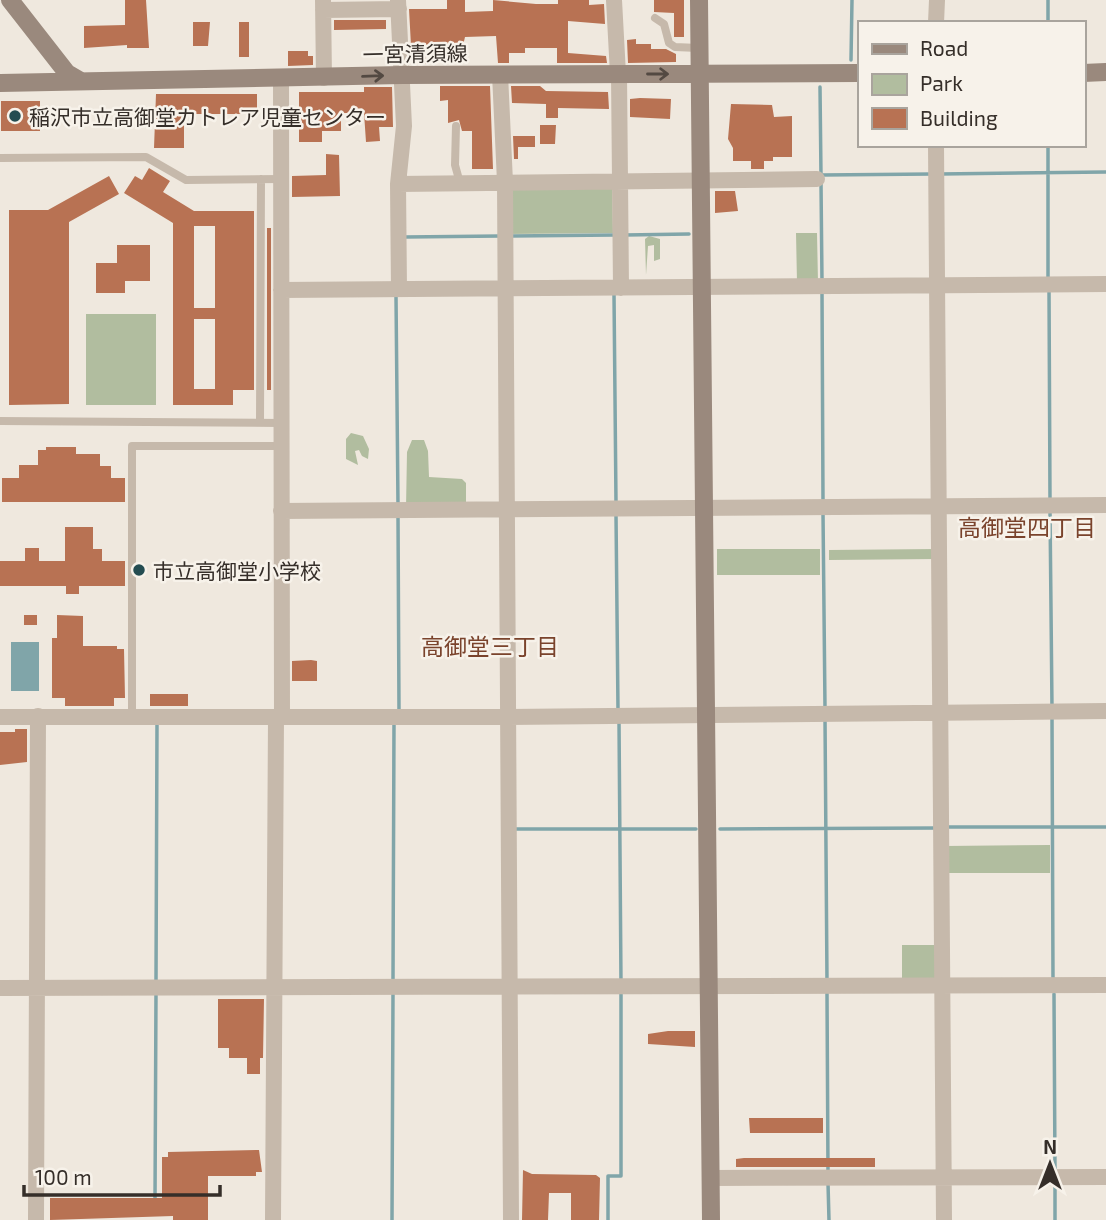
<svg xmlns="http://www.w3.org/2000/svg" width="1106" height="1220" font-family="'Exo 2','Noto Sans JP',sans-serif">
  <rect width="100%" height="100%" fill="#efe8de"/>
  <path fill="#b1bd9f" d="M612 185 613 233 508 234 511 186Z
    M796 233H817L818 282H797Z
    M649 236 660 239V259L654 261V245L648 246 646 275 645 239Z
    M86 314H156V405H86Z
    M351 433 363 436 369 449 368 459 362 456 359 450 355 451 358 465 346 459V439Z
    M412 440H424L428 451 429 477 462 479 466 483V507L406 508 407 452Z
    M717 549H820V575H717Z
    M936 549V559L829 560V550Z
    M1050 845V873H945V846Z
    M902 945H939V977L934 981 902 982Z"/>
  <path fill="#80a5a9" d="M11 642H39V691H11Z"/>
  <g fill="none" stroke-linecap="round" stroke-linejoin="round">
    <path stroke="#80a5a9" stroke-width="3.5" d="M1048 23V0
      M851 60 852 0
      M820 87 821 176
      M1048 145V280
      M940 174 1106 172
      M822 175 932 174
      M821 183 822 281
      M625 235 689 234
      M511 236 615 235
      M405 237 500 236
      M1049 289 1050 501
      M822 292 823 501
      M614 294 616 503
      M396 296 398 505
      M1050 510 1052 708
      M823 513 825 708
      M616 515 618 710
      M398 516 399 711
      M1052 717 1053 980
      M825 718 827 980
      M619 721 621 983
      M947 827H1106
      M515 829H696
      M720 829 937 828
      M393 981 394 723
      M156 982 157 724
      M827 993 828 1173
      M1054 994 1055 1173
      M1055 1182V1220
      M828 1183 829 1220
      M155 1201 156 993
      M392 1220 393 994
      M608 1220V1176H621V994"/>
  </g>
  <path fill="#b87253" fill-rule="evenodd" d="M125 0H146L149 48H127V45L84 48V26L125 25Z
    M447 0H465V12L493 11V0L536 4H558V0H589V5L604 4 605 24 568 21V53L606 56 607 63H557V48H525V53H509V63H498L496 36 465 37 461 54 448 53V47H425L426 64H412L409 9H447Z
    M654 0H684V37H674V13L654 12Z
    M334 20H386V29L334 30Z
    M193 22H210L208 46H193Z
    M239 22H249V57H239Z
    M636 39V44H651V49H666L676 54V62L628 63 627 40Z
    M288 51H308V56H313V65L288 66Z
    M440 86H490L493 169H472V131H462L459 120 448 123V100L440 101Z
    M511 86H540L546 91 608 92 609 109 558 108V118H546V104L512 103Z
    M364 87H392L393 127H379L380 141 366 142 364 113H341V131H322V142H299V92H364Z
    M156 94H257V109H251V114H184V148H154Z
    M640 98 671 99 670 119 630 117V99Z
    M1 101H40V131H1Z
    M731 104 772 105 774 117 792 116V157H773V161H764V169H751V161H733V148L728 139Z
    M540 125H556L555 144H540Z
    M513 136H535V147H518V159H514Z
    M326 154 339 155 340 196 292 197V176L326 175Z
    M149 168 170 181 163 192 194 211H254V390H233V405H173V223L124 193 135 176 142 180ZM194 226H215V308H194ZM194 319H215V389H194Z
    M109 176 119 194 69 222V404L9 405V210H48Z
    M715 191H735L738 211 715 213Z
    M267 228H271V390H267Z
    M117 245H150V281H125V293H96V263H117Z
    M46 447H76V454H100V466H111V478H125V502H2V478H19V465H38V450H46Z
    M65 527H93V549H102V561H125V586H79V594H66V586H0V561H25V548H39V561H65Z
    M24 615H37V625H24Z
    M57 615 83 616V646H117V649H124L125 698H114V706H65V698H52V638H57Z
    M311 660 317 661V681H292V661Z
    M150 694H188V706H150Z
    M15 729H27V762L0 765V732H15Z
    M218 999H264L263 1058H260V1074H247V1058H229V1048H218Z
    M668 1031H695V1047L648 1044V1034Z
    M749 1118H823V1133H750Z
    M259 1150 262 1172H256V1176H208V1220H173V1216L50 1220V1198H162V1157H168V1152Z
    M744 1158H875V1167H736V1159Z
    M523 1170 532 1174 596 1175 600 1178 599 1220H571V1193H549L548 1220H522Z"/>
  <g fill="none" stroke-linecap="round" stroke-linejoin="round">
    <path stroke="#c6b9ab" stroke-width="8" d="M655 18 664 24 669 43 675 47 698 48
      M456 126 455 165 460 183
      M0 158 146 157 186 180 281 179
      M0 421 281 423
      M260 423 261 179
      M132 717V446H281"/>
    <path stroke="#c6b9ab" stroke-width="16" d="M323 0 324 78
      M398 0 404 126 398 184 399 289
      M614 0 618 74
      M323 10 399 9
      M936 23 937 0
      M500 74 505 182 511 1220
      M619 74 621 288
      M281 79 282 717
      M936 145 944 1220
      M398 184 817 179
      M281 290 1106 284
      M281 511 1106 505
      M0 717H507L1106 711
      M0 988 1106 985
      M711 1178 1106 1177
      M36 1220 38 716
      M273 1220 276 717"/>
    <path stroke="#9a897d" stroke-width="18" d="M10 0 67 73 79 80
      M699 0 711 1220
      M1083 73 1106 72
      M0 83 402 75 859 73"/>
  </g>
  <defs><path id="oneway-shaft" d="M-6 0H5M1.5-3L5.5 0L1.5 3" fill="none" stroke-width="1.6" stroke-linecap="round" stroke-linejoin="round" transform="scale(1.75)"/></defs>
  <g stroke="#534942">
    <use href="#oneway-shaft" transform="translate(658 74)"/>
    <use href="#oneway-shaft" transform="translate(373 76) rotate(-2)"/>
  </g>
  <g fill="#244c51" stroke="#f7f2ea" stroke-width="2.5">
    <circle cx="15" cy="116" r="7"/>
    <circle cx="139" cy="570" r="7"/>
  </g>
  <g text-anchor="middle" dominant-baseline="central" stroke-width="5" stroke-linejoin="round" paint-order="stroke">
    <g font-size="21" fill="#352e29" stroke="#f7f2ea">
      <text transform="translate(415 53) rotate(-1)">一宮清須線</text>
    </g>
    <g font-size="21" fill="#352e29" stroke="#f7f2ea" text-anchor="start">
      <text x="29" y="116">稲沢市立高御堂カトレア児童センター</text>
      <text x="153" y="570">市立高御堂小学校</text>
    </g>
    <g font-size="23" fill="#7a432c" stroke="#f7f2ea">
      <text x="1027" y="527">高御堂四丁目</text>
      <text x="490" y="646">高御堂三丁目</text>
    </g>
  </g>
  <rect x="858" y="21" width="228" height="126" fill="#f7f2ea" stroke="#a9a49d" stroke-width="2"/>
  <rect x="872" y="44" width="35" height="10" fill="#9a897d" stroke="#a9a49d" stroke-width="2"/>
  <text x="920" y="56" font-size="21" fill="#352e29">Road</text>
  <rect x="872" y="74" width="35" height="21" fill="#b1bd9f" stroke="#a9a49d" stroke-width="2"/>
  <text x="920" y="91" font-size="21" fill="#352e29">Park</text>
  <rect x="872" y="108" width="35" height="21" fill="#b87253" stroke="#a9a49d" stroke-width="2"/>
  <text x="920" y="126" font-size="21" fill="#352e29">Building</text>
  <g transform="translate(1050 1164)" stroke="#f7f2ea" stroke-width="5" paint-order="stroke">
  <path d="M0-5L12 26L0 18L-12 26Z" fill="#352e29"/>
  <text y="-10" font-size="19" font-weight="bold" text-anchor="middle" fill="#352e29">N</text>
  </g>
  <path d="M24 1185v10h196v-10" fill="none" stroke="#352e29" stroke-width="3.5"/>
  <text x="35" y="1185" font-size="21" fill="#352e29" stroke="#f7f2ea" stroke-width="5" paint-order="stroke">100 m</text>
</svg>
